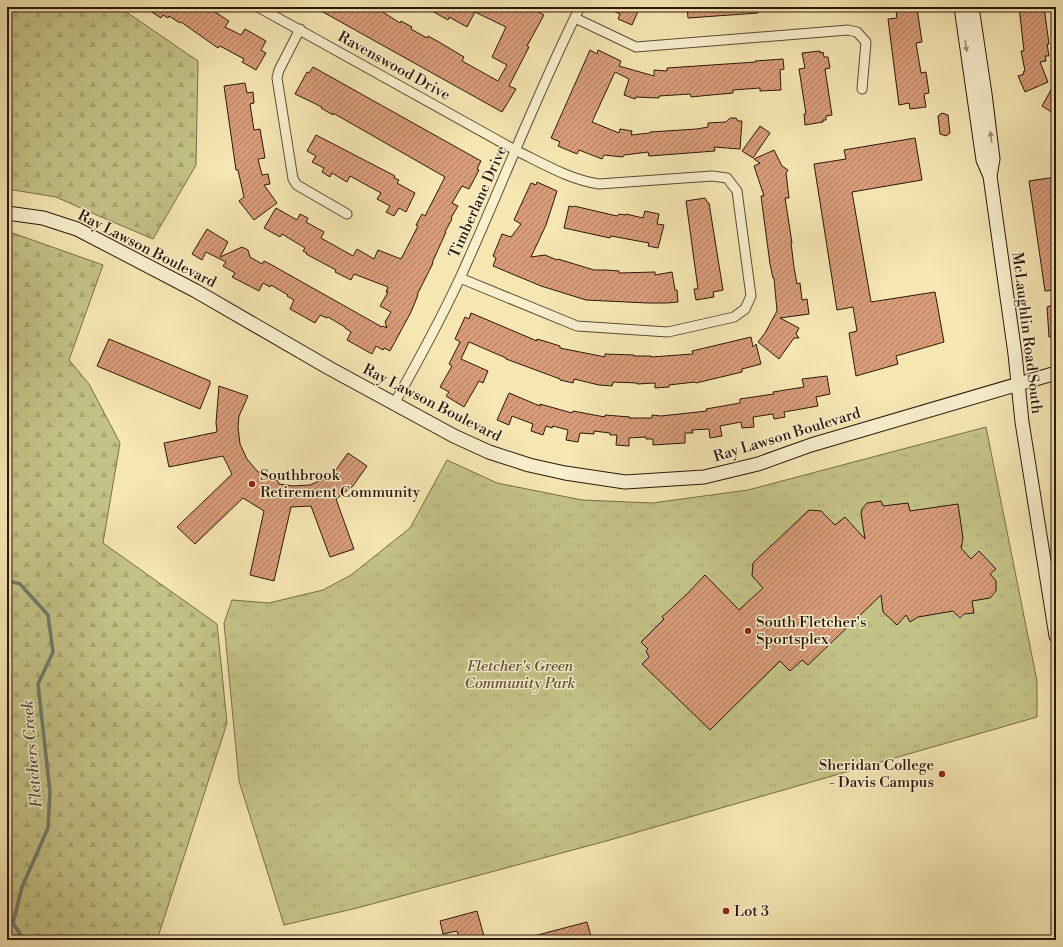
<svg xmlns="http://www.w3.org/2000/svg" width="1063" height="947" font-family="'Libre Bodoni',serif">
  <defs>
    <pattern id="forest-firs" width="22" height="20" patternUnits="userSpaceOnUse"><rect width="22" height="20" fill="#c4c387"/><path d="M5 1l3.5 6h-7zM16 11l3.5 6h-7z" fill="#a9a773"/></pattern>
    <pattern id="park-tufts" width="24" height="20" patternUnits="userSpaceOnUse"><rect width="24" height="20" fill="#c4c387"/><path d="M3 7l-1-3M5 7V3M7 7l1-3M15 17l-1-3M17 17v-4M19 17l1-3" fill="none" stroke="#a9a773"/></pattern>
    <pattern id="building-hatch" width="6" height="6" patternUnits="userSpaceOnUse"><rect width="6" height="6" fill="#d89c79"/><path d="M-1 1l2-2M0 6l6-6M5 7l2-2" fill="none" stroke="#af7e61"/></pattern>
  </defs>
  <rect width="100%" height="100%" fill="#f5e6b2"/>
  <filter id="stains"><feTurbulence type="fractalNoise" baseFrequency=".005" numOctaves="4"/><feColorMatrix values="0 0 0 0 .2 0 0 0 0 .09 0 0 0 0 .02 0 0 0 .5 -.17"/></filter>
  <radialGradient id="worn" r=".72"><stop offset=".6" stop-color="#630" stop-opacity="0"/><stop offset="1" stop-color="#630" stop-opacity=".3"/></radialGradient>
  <path fill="url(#forest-firs)" stroke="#786d49" d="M7 7H119L198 61 196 165 153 239 92 213 56 197 7 189Z
    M7 231 103 265 69 360 89 384 120 443 103 543 217 624 227 723 157 940H7Z"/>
  <path fill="url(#park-tufts)" stroke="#786d49" d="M986 427 1037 681V717L610 840 357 908 284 925 239 781 224 623 232 600 269 603 323 590 351 575 410 528 447 460 497 483 582 500 652 503 748 490Z"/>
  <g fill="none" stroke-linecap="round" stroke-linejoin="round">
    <path stroke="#6f7c6a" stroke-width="3.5" d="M7 532V534
      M7 579 9 581 20 584 48 615 53 652 38 684 50 792 48 828 22 887 13 923 24 940"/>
  </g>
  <path fill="url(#building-hatch)" stroke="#2c170b" d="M144 7H207L229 21 225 27 241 35 245 29 266 41 261 50 266 53 256 70 242 62 244 59 220 46 218 48 181 22 180 23 169 16 168 18 163 15 161 18Z
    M314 7H375L400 23 401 21 412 27 411 29 427 38 428 36 439 42 464 57 462 61 498 81 507 65 492 57 506 27 475 12 467 27 449 17 448 20 425 7H537L535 10 544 15 527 46 529 47 509 86 516 89 502 112Z
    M604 7H640L632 25 618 19 620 14Z
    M687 7H758V13L688 18Z
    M1019 7H1044L1049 44H1047L1049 56H1045L1046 61 1040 62 1048 82 1025 92 1018 76 1024 74 1023 72 1025 71 1021 51H1024Z
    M917 8 922 42 916 43 921 73 926 72 929 93 924 94 926 107 910 109 909 103 899 105 888 19 897 18 896 11Z
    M590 50 597 54 598 50 621 61 619 66 654 76V70L667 71V68L756 62 755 61 783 59 784 69 780 70 781 90 760 91V88L733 90V93L711 95 691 97 690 94 659 96V98L636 97 635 99 624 95 629 79 615 72 592 122 619 133 620 129 632 131 631 135 650 133V132L697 129 708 127V123L726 122 730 118H736L738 121H742L740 149 714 147 715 151 649 156 648 152 624 155 623 157 604 155 602 159 579 150 577 154 558 146 560 142 551 138Z
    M820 51V53L823 52 824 57H828L830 68 825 69 832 115 826 116V120H823V122L805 125 804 114H806L799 69 805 68 802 53Z
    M313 67 481 161 477 169 479 170 469 189 462 186 452 203 458 206 451 218 452 219 445 232H446L432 263H433L417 295H418L411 312 390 351 384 348 383 350 376 346 372 354 347 340 351 332 345 328V327L328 317 327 318 320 315 315 323 290 309 294 300 287 296 288 295 271 285 270 287 263 283 259 291 232 277 235 273 223 266 226 262 206 252 202 260 192 254 207 229 228 242 220 257 242 247 248 250 250 257 262 264 264 261 270 264 382 327 383 326 387 328 385 322 391 312 380 306 388 292H386L388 287 354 274 351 280 335 272 336 270 306 254 307 253 303 251 305 248 282 234 280 237 264 228 276 208 297 220 300 214 308 218 306 222 324 232 321 238 353 256 357 249 374 259 378 250 401 259 418 226 416 225 422 214 425 216 445 177 333 113V115L321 108 322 107 295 94 307 72 309 73Z
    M1056 81V108L1053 113 1042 106Z
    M245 83 247 93 253 92 254 103 250 104 254 130 260 129 265 158 258 159 262 175 268 174 270 184 264 185 277 203 254 220 239 201 244 197 238 170H236L224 86Z
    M942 113 948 115 950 133 946 136 940 134 938 116Z
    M760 126 770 133 753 158 742 151Z
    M316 135 395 176 394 178 399 180 397 183 415 193 406 212 399 208 394 216 386 212 390 206 377 199 381 193 350 176 347 182 332 173 330 177 322 172 324 168 312 162 316 156 307 151Z
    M915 138 922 180 852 192 871 302 935 292 944 342 896 356 898 364 856 376 849 333 857 331 853 307 837 310 814 164 846 159 844 150Z
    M774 150 782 166 788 170 786 173 789 198H785L792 243H791L794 267 797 284 800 283 802 300 807 299 809 314 780 318 799 328 796 334 799 338H794L779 359 758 342 765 333 777 311 774 278H773L770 264 761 196H764L754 166 760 163 754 159Z
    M1056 177V290L1045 291 1029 181Z
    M537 182 557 191 546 225 531 257 545 255 557 260 558 259 594 270H606L619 271V273L655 272V275L672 272 675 290H677L678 302 667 303H647L586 300 541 286 493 266 496 258 493 256 502 234 511 237 521 224 514 220 531 183 536 185Z
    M705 198 708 203H709L723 290 713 292 714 297 696 300 694 289H698L686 201Z
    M569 206 573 207 574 206 617 216 619 214 626 215V214L643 218 645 211 659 214 657 224 664 225 658 248 648 246 649 243 611 236 610 238 564 228Z
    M1056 304V337H1049L1047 307Z
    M471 313 537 341V339L544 341 560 346V348L605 357V354L634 355V356H651V357L693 354 692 351 751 337 753 347 756 344 761 364 742 369V372L696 383 695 382 669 385V387L655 388V383L637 384V383L613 382 612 386 599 385 574 379 573 383 560 380V379L506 359V358L469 342 461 359 488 371 483 383 479 381 464 407 446 396 449 392 440 387 452 366 449 364 460 342 455 339 465 317 469 319Z
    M109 339 210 381V384L200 409 97 366Z
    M827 376 830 394 816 397 818 406 784 412 785 417 774 419 773 414 753 417 754 427 742 428 741 422 720 426 722 436 710 438 709 429 692 430 693 433H685V443L653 445V439H646V437L629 438V446L616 445 617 435H610V433L594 431V434L580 433 578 442 566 440 568 430 553 426 552 428 546 426 543 435 531 431 533 424 512 416 509 425 497 420 509 393 540 406V404L572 413 573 411 605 417V415L630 417 629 418H652V415L661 416 707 411 706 409 740 403V399L774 394 773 392 804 387 802 379Z
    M219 386 248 396 239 416 238 427 240 444 247 459 258 472H264L278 481 279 484 293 486 310 485 326 478 335 471 348 453 367 466 353 486 336 499 354 549 330 557 311 506 291 507 274 581 250 575 264 511 243 498 195 544 177 527 232 474 223 456 169 467 164 443 217 432 216 423Z
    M881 501 883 506 908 503 910 511 958 504 963 538 961 548 971 559 979 551 996 569 990 574 996 581V591L990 598 972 601 974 613 964 614 960 618 953 611 918 617 910 622 906 615 897 625 883 612 881 595 808 665 802 660 790 671 780 661 710 730 642 664 649 657 646 651 648 649 641 642 664 619 662 617 687 594 705 575 739 610 763 588 752 576 753 563 809 510 821 511 835 525 845 517 865 539 861 513 862 509 867 503Z
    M477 911 485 940H460L457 931 443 934 440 921Z
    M587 922 592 940H531L530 937Z"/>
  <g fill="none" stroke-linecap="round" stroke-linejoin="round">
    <defs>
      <path id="street" d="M258 7 515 150C542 163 570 180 599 184L712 176 727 178 737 191 751 296 745 309 734 317 668 332 577 326 460 278
        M575 18 636 47 848 30 857 32 866 42 862 89
        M300 29 279 70 277 78 293 179 297 185 347 214
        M394 404C417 363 440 321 460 278 501 188 536 95 580 7"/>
      <path id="secondary" d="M961 7 983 160 990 176 1015 354 1022 422 1056 636
        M972 7 985 94 993 159 990 176
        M7 213 43 218 77 229 196 291 329 368 454 436 489 452 529 465 565 473 625 482 704 477 758 464 811 445 1056 373"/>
    </defs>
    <use href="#street" stroke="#5e4b35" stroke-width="11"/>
    <use href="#secondary" stroke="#2c170b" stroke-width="15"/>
    <use href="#street" stroke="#f8efcd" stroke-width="9"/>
    <use href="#secondary" stroke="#f8efcd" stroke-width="13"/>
  </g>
  <defs><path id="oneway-solid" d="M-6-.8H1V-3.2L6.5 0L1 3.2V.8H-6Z"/></defs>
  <g fill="#9c8e76">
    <use href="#oneway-solid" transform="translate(966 46) rotate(82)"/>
    <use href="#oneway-solid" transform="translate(991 137) rotate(-97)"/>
  </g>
  <g fill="#8f2418" stroke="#f8efcd" stroke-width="1.5">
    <circle cx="252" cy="484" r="4"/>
    <circle cx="748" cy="631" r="4"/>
    <circle cx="942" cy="774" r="4"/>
    <circle cx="726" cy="911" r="4"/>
  </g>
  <g text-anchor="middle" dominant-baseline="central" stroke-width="3" stroke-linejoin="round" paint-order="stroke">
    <g font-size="15" fill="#2c170b" stroke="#f8efcd">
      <text transform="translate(394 66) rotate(29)">Ravenswood Drive</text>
      <text transform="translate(478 202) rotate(-66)">Timberlane Drive</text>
      <text transform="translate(147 249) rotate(27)">Ray Lawson Boulevard</text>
      <text transform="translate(1027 333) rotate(83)">McLaughlin Road South</text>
      <text transform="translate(432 403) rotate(27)">Ray Lawson Boulevard</text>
      <text transform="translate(787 435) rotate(-17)">Ray Lawson Boulevard</text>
    </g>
    <g font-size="15" fill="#2c170b" stroke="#f8efcd" text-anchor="start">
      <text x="260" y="475">Southbrook<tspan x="260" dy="17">Retirement Community</tspan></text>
      <text x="756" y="622">South Fletcher's<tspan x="756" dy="17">Sportsplex</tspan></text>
      <text x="934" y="765" text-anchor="end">Sheridan College<tspan x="934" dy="17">- Davis Campus</tspan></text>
      <text x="734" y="911">Lot 3</text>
    </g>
    <g font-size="15" font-style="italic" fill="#615336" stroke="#f8efcd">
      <text x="520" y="666">Fletcher's Green<tspan x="520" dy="17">Community Park</tspan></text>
    </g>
    <g font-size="16" font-style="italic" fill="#535243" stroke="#f8efcd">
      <text transform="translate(32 754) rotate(-95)">Fletchers Creek</text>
    </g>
  </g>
  <rect width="1063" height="947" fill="none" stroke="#f5e6b2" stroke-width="24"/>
  <rect x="8" y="8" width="1047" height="931" fill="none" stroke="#2c170b" stroke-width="2"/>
  <rect x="12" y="12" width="1039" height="923" fill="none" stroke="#2c170b"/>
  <rect width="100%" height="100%" filter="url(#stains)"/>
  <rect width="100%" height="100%" fill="url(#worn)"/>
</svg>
